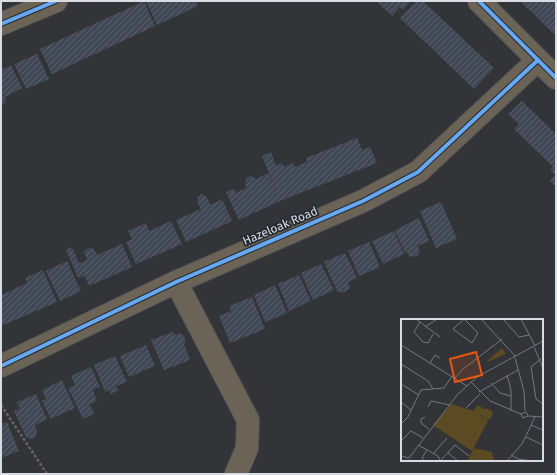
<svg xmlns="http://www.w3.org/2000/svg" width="557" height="475" font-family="'Fira Sans',sans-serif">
  <defs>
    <pattern id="building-hatch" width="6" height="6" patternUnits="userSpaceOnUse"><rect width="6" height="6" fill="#414855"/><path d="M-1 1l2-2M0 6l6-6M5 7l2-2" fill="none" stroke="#5c626d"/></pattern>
  </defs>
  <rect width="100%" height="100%" fill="#323438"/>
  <path fill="url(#building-hatch)" d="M144 1 155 26 52 74 40 49Z
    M146 1H196L198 6 157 25Z
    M376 1H411L403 10 400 7 392 16Z
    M417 1H423L494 68 474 89 400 18Z
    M524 1H556V36L522 3Z
    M37 54 49 79 26 89 14 64Z
    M11 65 22 88 5 97 6 100 5 103 1 105V70Z
    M522 101 556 134V187L550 181 555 175 550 170 553 167 514 129 519 124 508 114Z
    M357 138 362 150 370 147 377 163 280 201 239 220 226 192 234 189 236 193 246 188 245 182 247 178 251 176 256 179 268 173 277 193 262 156 271 152 276 166 282 163 284 167 293 163 294 167 307 162 306 158Z
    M202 194 207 197 210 205 222 199 232 221 186 242 176 220 201 209 197 202 198 197Z
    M441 202 457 239 436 248 420 211Z
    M419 218 429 241 418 246 420 251 418 255 414 257 409 256 407 252 405 253 395 230Z
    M171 221 182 244 136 264 126 242 132 239 128 231 146 223 149 231Z
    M394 231 404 254 383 264 372 241Z
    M369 242 380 267 359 276 348 251Z
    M122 244 132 267 89 286 85 276 78 278 66 250 72 247 79 263 87 260 84 252 86 250 89 248 94 249 97 255Z
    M345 253 357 278 348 282 350 287 348 290 342 293 337 291 324 262Z
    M67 261 81 291 60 301 46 271Z
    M321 264 334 290 313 300 301 273Z
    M43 270 57 302 1 326V295L27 283 25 278Z
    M299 275 311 301 289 311 278 284Z
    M275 285 287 313 265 322 254 295Z
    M252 297 265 329 230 343 219 316 231 311 229 306Z
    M173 332 174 335 180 333 184 336 186 341 184 344 190 360 164 370 151 340Z
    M146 345 155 366 129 377 120 356Z
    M115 356 127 382 116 386 118 391 111 394 109 390 105 392 94 365Z
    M91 367 100 387 93 390 97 401 90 405 94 414 83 419 68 388 75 385 71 376Z
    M62 380 75 408 51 419 42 401 46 399 42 390Z
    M36 394 47 419 35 425 37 431 36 437 31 439 26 437 14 411 20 408 17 402Z
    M7 422 19 451 1 458V424Z"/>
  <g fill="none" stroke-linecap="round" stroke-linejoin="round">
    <defs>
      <path id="minor" d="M479 1 556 78
        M1 24 56 1
        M176 282 248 420 247 448 236 474
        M1 366 176 282 363 201 418 172 538 60"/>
    </defs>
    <use href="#minor" stroke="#515256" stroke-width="24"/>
    <path stroke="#68645d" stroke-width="2.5" stroke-dasharray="3 2" stroke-linecap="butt" d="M1 405 47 474"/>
    <use href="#minor" stroke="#6b6456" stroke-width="22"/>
    <defs>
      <path id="cycleway" d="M479 1 556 78
        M1 24 56 1
        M1 366 176 282 363 201 418 172 538 60"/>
    </defs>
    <use href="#cycleway" stroke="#252931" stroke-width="6"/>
    <use href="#cycleway" stroke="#66a8f1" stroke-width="4"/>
  </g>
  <g text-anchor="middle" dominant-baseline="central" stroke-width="3.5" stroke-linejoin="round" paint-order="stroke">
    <g font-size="12" fill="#d9dce2" stroke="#252931">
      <text transform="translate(280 226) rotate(-23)">Hazeloak Road</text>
    </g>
  </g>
  <g transform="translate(401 319)">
    <rect width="142" height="142" fill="#323438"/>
    <path d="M73 129 91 133 93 142H66Z" fill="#5b4a22"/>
    <path d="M101 29 105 35 86 43H85ZM51 85 72 92 77 86 83 90 80 97 87 102 71 132 32 106Z" fill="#5b4a22"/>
    <path d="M80.5 95a5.5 5.5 0 1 1 11 0a5.5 5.5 0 1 1-11 0Z" fill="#5b4a22"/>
    <path fill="none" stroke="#75777c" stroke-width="1" d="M15 0 39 18M63 0 77 14 71 24 52 10ZM80 0 115 38M102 0 118 18 128 16M120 0 134 27M19 3 13 13 22 23 27 24 32 15M24 8 36 0M0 26 66 67M133 28 142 49M114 39 123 72 124 92M140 40 130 48 135 80 142 85M29 44 34 36 39 39M0 45 27 62 32 70M106 56 110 71V92M54 59 61 51 101 20M70 63 89 82 120 95 122 99 127 97 125 93 120 95M90 64 99 74 110 77M0 65 18 76M78 73 117 51M0 83 10 91M27 88 30 82 49 86M65 89 79 75M127 97 142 98M24 98 20 100V104L28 110M0 105 7 98 20 71 43 69 51 57M130 106 142 111M125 118 142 126M0 122 10 112 22 119M17 126 37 137 39 142M33 134 46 119M47 134 57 142M110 136 117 140 132 142M0 137 8 139 57 75 76 58 142 22M40 141 54 126 68 137M24 142 21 139 26 131M106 142 121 125 134 98"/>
    <path fill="#e8590c" fill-opacity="0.15" stroke="#e8590c" stroke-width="2" d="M75 33 81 56 54 63 49 40Z"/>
    <rect width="142" height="142" fill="none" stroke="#d9dce2" stroke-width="2"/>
  </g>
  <rect width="557" height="475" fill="none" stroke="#d9dce2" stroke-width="4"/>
</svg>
